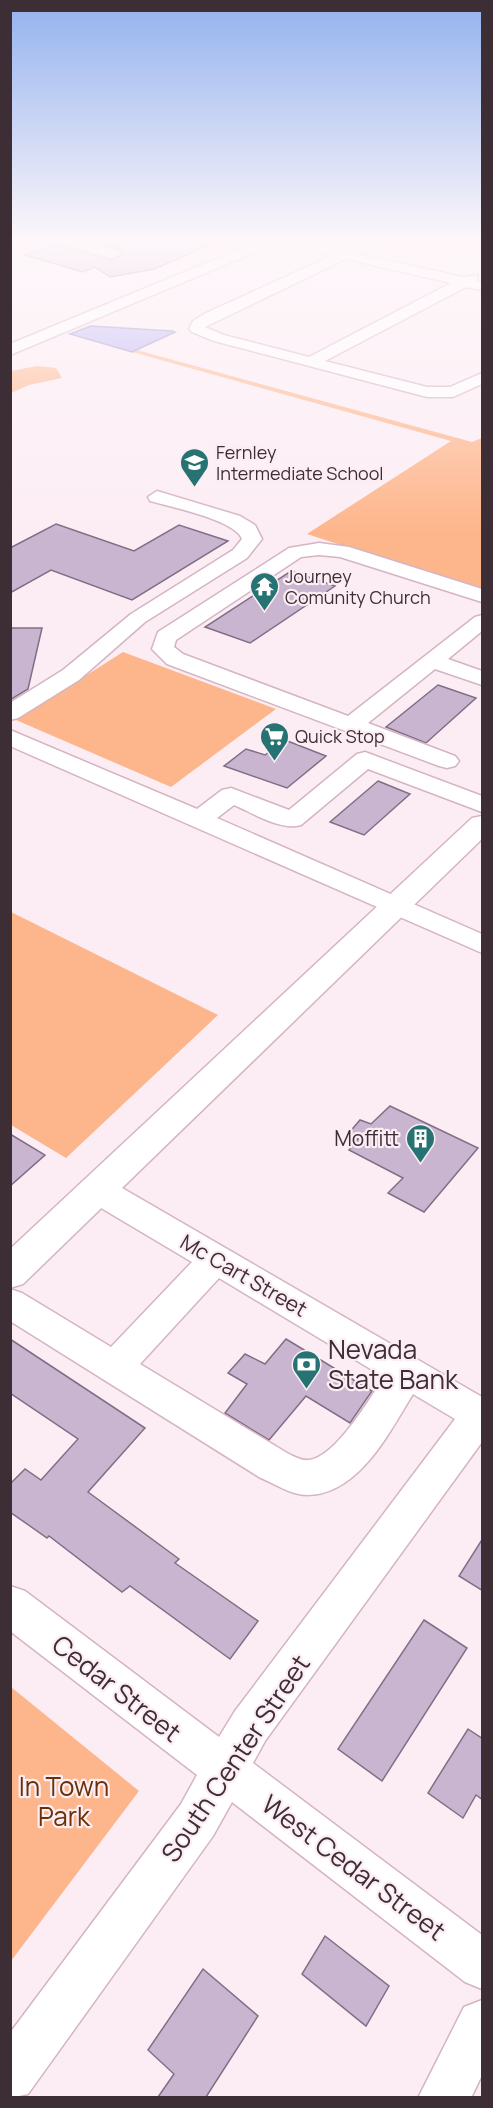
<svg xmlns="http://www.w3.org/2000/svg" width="493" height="2108" font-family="Manrope,sans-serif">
  <rect width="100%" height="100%" fill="#fcedf4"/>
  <path fill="#fdb58b" d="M137 350 472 442 482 438V591L307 534 451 441 132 352Z
    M37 366 56 368 62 378 29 385 11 393V371Z
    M123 652 276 709 171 787 16 720Z
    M11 912 218 1015 66 1158 11 1125Z
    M11 1687 139 1791 11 1961H10Z"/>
  <path fill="#b5aef8" stroke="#9188bd" stroke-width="1.5" d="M91 326 172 331 175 332 132 352 70 334Z"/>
  <path fill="#cab5d0" stroke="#816e86" stroke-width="1.5" d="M84 240H221L154 269 110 277 95 267 83 272 25 255 56 244 111 260 121 255 118 249Z
    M56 524 134 551 179 525 228 541 132 600 51 570 10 593V548Z
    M291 571 335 586 250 643 205 627Z
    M10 628H42L28 689 10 700Z
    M438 685 476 698 426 743 386 727Z
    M285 740 326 756 287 788 224 766 246 749 265 755Z
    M378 781 410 794 364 835 330 822Z
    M390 1106 478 1148 424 1212 388 1193 403 1178 349 1150 358 1139 348 1134 360 1120 371 1124Z
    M10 1134 45 1155 10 1186Z
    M10 1339 145 1428 88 1492 179 1559 175 1563 258 1621 230 1659 130 1586 122 1592 49 1536 47 1538 10 1512V1484L25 1469 41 1480 78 1439 10 1393Z
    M286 1339 372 1391 350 1423 306 1396 269 1440 225 1413 247 1384 228 1373 245 1354 265 1364Z
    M483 1538V1591L459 1576Z
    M424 1620 467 1648 382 1781 338 1749Z
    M468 1729 483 1739V1800L476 1795 463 1818 428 1793Z
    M325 1936 389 1986 366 2026 302 1974Z
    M203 1969 258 2016 206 2097H158L174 2074 148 2050Z"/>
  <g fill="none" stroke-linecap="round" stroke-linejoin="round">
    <defs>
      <path id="minor" d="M51 240H74L117 251 119 254 112 258Z
        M262 240H299L343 250 364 240H382L358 254 463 277 477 275V281L482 282V290L466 287 325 361 427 387H450L482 373V384L453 397H427L214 341 192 332 189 329 193 321 206 313 331 256 277 243 10 355V344ZM346 259 451 283 309 357 224 335 205 327Z
        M157 491 240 516 255 525 262 539 247 558 145 622 79 680 18 718 10 720V703L63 670 131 614 233 550 242 539C235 520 171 507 150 501L148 497Z
        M319 543 349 547 482 589V602L340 557 319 555 301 557 176 640 174 647 183 654 348 716 475 617 482 615V631L448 659 482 671V685L435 669 368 723 455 756 459 761 455 766 447 768 439 766 167 664 152 649 158 632 289 548Z
        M10 730 197 809 222 790 231 788 289 810 357 754 365 752 482 796V812L368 769 301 825C280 831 253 813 234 805L217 818 482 934V953L10 746Z
        M98 1178 110 1181 482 1397V1442L265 1741 253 1763 482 1935V1989L465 1982 232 1802 213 1836 28 2094 10 2098V2033L181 1804 197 1775 10 1631V1586L25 1591 219 1737 235 1711 455 1419 413 1394C390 1431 359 1495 307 1495 291 1495 273 1483 259 1477L10 1321V1289L22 1293 111 1347 192 1262 86 1199 82 1190 86 1181ZM219 1278 384 1377C370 1398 336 1457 309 1460 301 1461 293 1456 287 1453L140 1364Z
        M482 2000V2075L471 2098H418L464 2007Z"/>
      <path id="major" d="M482 816V839L23 1284 10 1288V1249L472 818Z"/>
    </defs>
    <use href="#minor" stroke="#d5b4c3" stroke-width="3"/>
    <use href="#major" stroke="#d5b4c3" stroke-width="3"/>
    <use href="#minor" fill="#fff" fill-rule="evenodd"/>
    <use href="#major" fill="#fff" fill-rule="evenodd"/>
  </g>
  <linearGradient id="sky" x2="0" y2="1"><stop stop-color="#93b2ee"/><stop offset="0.45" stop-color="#fef7fa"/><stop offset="1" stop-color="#fef7fa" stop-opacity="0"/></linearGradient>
  <rect width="493" height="535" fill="url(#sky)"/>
  <defs>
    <symbol id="school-pin" viewBox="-11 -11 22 30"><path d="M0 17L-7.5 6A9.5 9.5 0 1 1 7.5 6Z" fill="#277272" stroke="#fcedf4"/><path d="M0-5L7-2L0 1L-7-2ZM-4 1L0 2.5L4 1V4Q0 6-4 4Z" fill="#fff"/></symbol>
    <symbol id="temple-pin" viewBox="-11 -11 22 30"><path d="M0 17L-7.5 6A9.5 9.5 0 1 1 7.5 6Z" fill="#277272" stroke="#fcedf4"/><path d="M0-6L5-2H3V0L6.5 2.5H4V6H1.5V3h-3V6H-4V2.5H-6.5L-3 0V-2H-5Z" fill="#fff"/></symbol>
    <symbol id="supermarket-pin" viewBox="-11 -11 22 30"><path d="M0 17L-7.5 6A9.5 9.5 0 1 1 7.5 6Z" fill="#277272" stroke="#fcedf4"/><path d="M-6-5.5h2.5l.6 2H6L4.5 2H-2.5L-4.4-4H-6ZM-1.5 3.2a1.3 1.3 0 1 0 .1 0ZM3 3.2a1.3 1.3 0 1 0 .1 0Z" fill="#fff"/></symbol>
    <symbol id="building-pin" viewBox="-11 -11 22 30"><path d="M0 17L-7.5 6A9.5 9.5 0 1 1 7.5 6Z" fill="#277272" stroke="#fcedf4"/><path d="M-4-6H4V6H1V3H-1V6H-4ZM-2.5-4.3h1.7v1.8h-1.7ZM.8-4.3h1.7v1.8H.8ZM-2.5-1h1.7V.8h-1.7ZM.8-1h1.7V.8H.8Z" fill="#fff"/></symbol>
    <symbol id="bank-pin" viewBox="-11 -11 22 30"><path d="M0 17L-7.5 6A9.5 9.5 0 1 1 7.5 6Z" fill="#277272" stroke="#fcedf4"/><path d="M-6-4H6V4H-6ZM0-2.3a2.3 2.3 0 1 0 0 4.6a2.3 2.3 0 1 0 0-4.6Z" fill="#fff"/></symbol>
  </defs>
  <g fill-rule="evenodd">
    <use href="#school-pin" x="178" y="446" width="33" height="45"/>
    <use href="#temple-pin" x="248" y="570" width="33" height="45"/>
    <use href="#supermarket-pin" x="258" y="720" width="33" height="45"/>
    <use href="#building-pin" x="404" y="1122" width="33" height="45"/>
    <use href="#bank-pin" x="290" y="1348" width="33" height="45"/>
  </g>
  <g text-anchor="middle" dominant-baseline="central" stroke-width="4.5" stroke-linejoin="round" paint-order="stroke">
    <g font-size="18" fill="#3c2e34" stroke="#fcedf4" text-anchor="start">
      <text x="216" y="452">Fernley<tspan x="216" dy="21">Intermediate School</tspan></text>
      <text x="285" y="576">Journey<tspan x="285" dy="21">Comunity Church</tspan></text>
      <text x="295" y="736">Quick Stop</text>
    </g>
    <g font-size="21" fill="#3c2e34" stroke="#fcedf4" text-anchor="end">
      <text x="399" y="1138">Moffitt</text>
    </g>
    <g font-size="21" fill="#3c2e34" stroke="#fcedf4">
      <text transform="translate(244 1275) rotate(30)">Mc Cart Street</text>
    </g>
    <g font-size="26" fill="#3c2e34" stroke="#fcedf4" text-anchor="start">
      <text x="328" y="1349">Nevada<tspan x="328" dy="30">State Bank</tspan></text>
    </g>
    <g font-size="26" fill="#3c2e34" stroke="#fcedf4">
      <text transform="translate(117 1688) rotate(38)">Cedar Street</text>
      <text transform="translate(235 1758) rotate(-56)">South Center Street</text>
      <text transform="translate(354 1867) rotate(37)">West Cedar Street</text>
    </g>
    <g font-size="26" fill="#6a3106" stroke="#fcedf4">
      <text x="64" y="1786">In Town<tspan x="64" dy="30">Park</tspan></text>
    </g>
  </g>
  <rect width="493" height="2108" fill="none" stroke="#3c2e34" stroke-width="24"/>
</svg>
